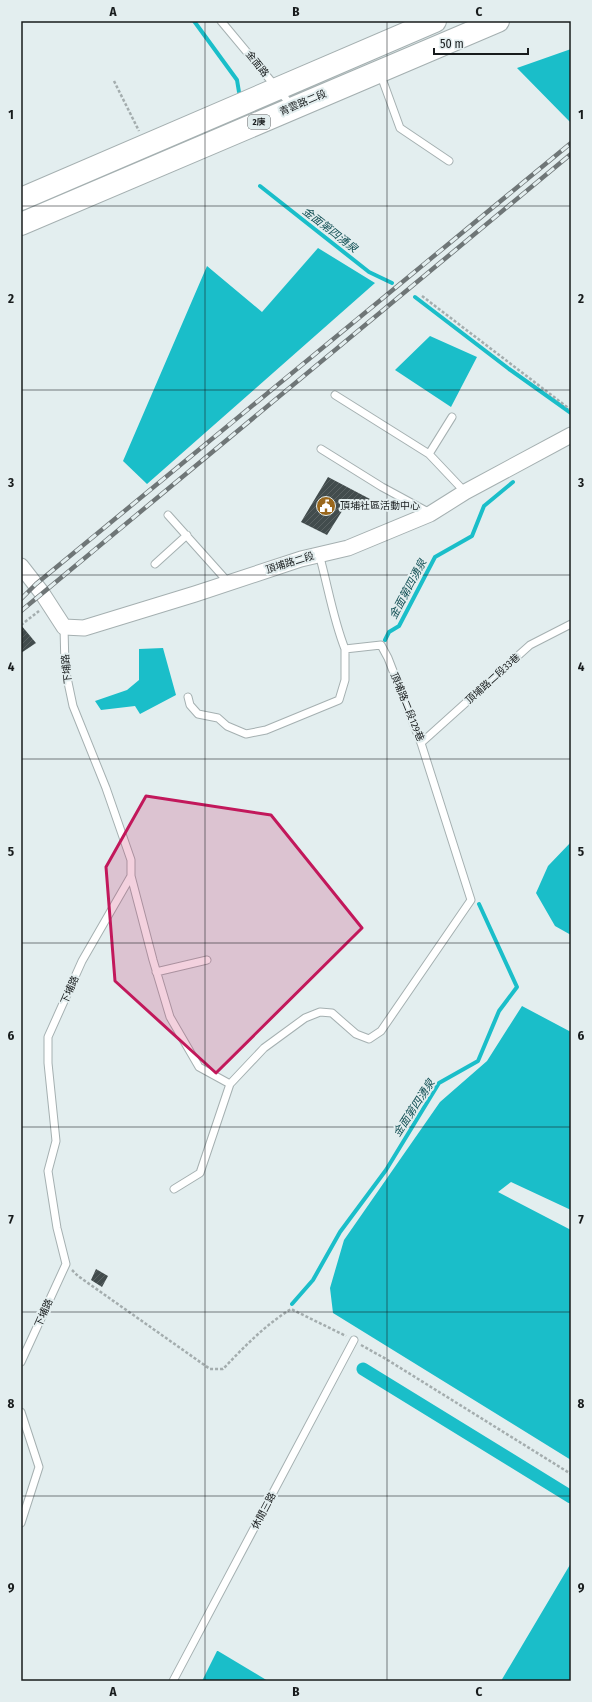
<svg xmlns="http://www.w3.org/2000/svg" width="592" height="1702" font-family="'Fira Sans Condensed','Noto Sans TC',sans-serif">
  <defs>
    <pattern id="building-hatch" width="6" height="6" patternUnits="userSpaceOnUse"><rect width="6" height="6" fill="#424c4d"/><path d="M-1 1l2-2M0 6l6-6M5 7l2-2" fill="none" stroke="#5a6263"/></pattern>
  </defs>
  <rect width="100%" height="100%" fill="#e3eeef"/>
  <path fill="#1abec9" d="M571 49V123L517 68Z
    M318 248 375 283 147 484 123 461 207 266 262 312Z
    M430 336 477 357 451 407 395 370Z
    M163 648 176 695 140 714 135 706 101 710 95 701 127 690 139 680V649Z
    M571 842V935L555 926 536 893 548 866Z
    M522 1006 571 1032V1210L511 1182 498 1192 571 1230V1460L333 1313 330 1288 344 1240 440 1102 487 1061Z
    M571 1563V1681H501Z
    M217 1651H218L268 1681H202Z"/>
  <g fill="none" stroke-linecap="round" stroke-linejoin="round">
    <path stroke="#1abec9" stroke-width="4" d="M194 21 237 80 239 92
      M260 186 369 272 392 283
      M415 297 509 369 571 413
      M385 640 389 632 399 626 435 557 472 536 484 506 513 482
      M292 1304 313 1280 340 1232 386 1170 439 1083 478 1061 499 1011 517 987 479 904"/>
    <path stroke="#1abec9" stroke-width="13" d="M363 1369 571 1497"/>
  </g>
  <path fill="url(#building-hatch)" d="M328 477 370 499 363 509 344 508 327 535 301 522Z
    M21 625 36 643 21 653Z
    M96 1269 108 1276 102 1287 91 1280Z"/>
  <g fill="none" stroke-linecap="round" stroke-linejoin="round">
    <defs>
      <path id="service" d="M221 21 291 105
        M380 73 400 128 449 161
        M335 395 429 454 465 492
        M321 449 382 487 430 513
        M429 454 452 417
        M168 515 228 582
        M155 564 187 535
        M188 697 190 705 198 714 218 718 227 726 246 734 266 730 339 700 345 680V649
        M421 743 530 645 571 624
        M131 876 153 960 170 1017 199 1067 230 1084
        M156 972 207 960
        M174 1189 200 1173 230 1084 264 1048 305 1018 320 1012 332 1013 356 1034 369 1039 381 1031 471 900 421 743 388 658 381 645 345 649C333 619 328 586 319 554
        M21 1362 66 1264 57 1228 48 1171 56 1141 48 1063V1037L82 961 131 876V860L106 788 73 706 65 668 64 627
        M21 1412 39 1467 21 1523
        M173 1681 354 1340"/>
      <path id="minor" d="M21 566 42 593 64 627 84 628 195 594 301 559 348 548 430 514 465 492 571 435"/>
      <path id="primary" d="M21 199 435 21
        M21 224 498 21"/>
    </defs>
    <use href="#service" stroke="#a5b0b1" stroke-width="9"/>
    <use href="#minor" stroke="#a5b0b1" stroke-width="17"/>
    <use href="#primary" stroke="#a5b0b1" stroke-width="24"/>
    <path stroke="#a4adae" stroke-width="2.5" stroke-dasharray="3 2" stroke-linecap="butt" d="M114 81 139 131
      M422 296 571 410
      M21 625 39 611
      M72 1270 78 1276 210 1369H223C244 1347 265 1325 291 1309L346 1336
      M361 1345 386 1359 571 1474"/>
    <use href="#service" stroke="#fff" stroke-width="7"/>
    <use href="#minor" stroke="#fff" stroke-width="15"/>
    <use href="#primary" stroke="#fff" stroke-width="22"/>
    <defs>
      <path id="rail" d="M21 599 36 584 571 143
        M21 611 571 154"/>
    </defs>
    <use href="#rail" stroke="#6f7677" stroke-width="4.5"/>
    <use href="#rail" stroke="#e3eeef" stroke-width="3" stroke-dasharray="9" stroke-linecap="butt"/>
  </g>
  <path fill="#c2185b" fill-opacity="0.2" stroke="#c2185b" stroke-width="3" stroke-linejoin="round" d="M146 796 271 815 362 928 216 1073 115 981 106 867Z"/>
  <path fill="none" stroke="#181c1d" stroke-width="1" stroke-opacity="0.55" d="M205 21V1681M387 21V1681M21 206H571M21 390H571M21 575H571M21 759H571M21 943H571M21 1127H571M21 1312H571M21 1496H571"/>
  <defs>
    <symbol id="civic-disc" viewBox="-11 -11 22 22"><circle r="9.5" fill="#9a671c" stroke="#e3eeef"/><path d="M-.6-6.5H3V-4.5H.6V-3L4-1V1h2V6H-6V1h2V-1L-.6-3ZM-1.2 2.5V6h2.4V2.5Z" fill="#fff"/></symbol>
  </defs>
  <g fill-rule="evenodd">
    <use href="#civic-disc" x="315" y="495" width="22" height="22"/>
  </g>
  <g text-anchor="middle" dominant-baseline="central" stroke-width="4" stroke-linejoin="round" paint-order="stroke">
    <rect fill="#e3eeef" stroke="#555b5c" stroke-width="1" x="248" y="115" width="22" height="14" rx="3"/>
    <g font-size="9" font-weight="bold" fill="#181c1d">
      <text x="259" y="122">2庚</text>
    </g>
    <g font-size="10" fill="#181c1d" stroke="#e3eeef">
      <text transform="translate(257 64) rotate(51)">金面路</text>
      <text transform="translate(303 103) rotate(-23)">青雲路二段</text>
      <text transform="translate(290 563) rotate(-17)">頂埔路二段</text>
      <text transform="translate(67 669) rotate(-96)">下埔路</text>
      <text transform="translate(493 679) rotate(-42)">頂埔路二段33巷</text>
      <text transform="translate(407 707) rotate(68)">頂埔路二段129巷</text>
      <text transform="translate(70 990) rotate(-66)">下埔路</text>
      <text transform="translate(44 1313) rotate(-66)">下埔路</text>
      <text transform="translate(264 1511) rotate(-62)">休閒三路</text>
    </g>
    <g font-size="10" fill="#181c1d" stroke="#e3eeef" text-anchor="start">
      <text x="340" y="506">頂埔社區活動中心</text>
    </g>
    <g font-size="11" font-style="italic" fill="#145156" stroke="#e3eeef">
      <text transform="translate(330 230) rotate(38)">金面第四湧泉</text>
      <text transform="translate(408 589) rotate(-62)">金面第四湧泉</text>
      <text transform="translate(414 1108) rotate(-57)">金面第四湧泉</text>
    </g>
  </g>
  <rect width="592" height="1702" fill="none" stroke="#e3eeef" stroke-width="44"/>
  <path d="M434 48v6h94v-6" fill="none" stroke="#181c1d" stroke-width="2"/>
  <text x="440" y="48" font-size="12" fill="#181c1d" stroke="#e3eeef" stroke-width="3" paint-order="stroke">50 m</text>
  <rect x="22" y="22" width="548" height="1658" fill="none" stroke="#181c1d" stroke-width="1.5"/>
  <g font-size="13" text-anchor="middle" font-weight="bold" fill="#181c1d">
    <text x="113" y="16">A</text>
    <text x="296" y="16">B</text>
    <text x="479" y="16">C</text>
    <text x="11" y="119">1</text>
    <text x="581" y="119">1</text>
    <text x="11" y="303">2</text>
    <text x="581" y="303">2</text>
    <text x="11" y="487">3</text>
    <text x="581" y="487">3</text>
    <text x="11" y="671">4</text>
    <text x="581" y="671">4</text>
    <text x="11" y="856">5</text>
    <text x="581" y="856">5</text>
    <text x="11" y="1040">6</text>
    <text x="581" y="1040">6</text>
    <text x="11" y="1224">7</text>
    <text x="581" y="1224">7</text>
    <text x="11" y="1408">8</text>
    <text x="581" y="1408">8</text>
    <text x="11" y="1592">9</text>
    <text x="581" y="1592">9</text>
    <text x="113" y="1696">A</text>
    <text x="296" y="1696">B</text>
    <text x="479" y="1696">C</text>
  </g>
</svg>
